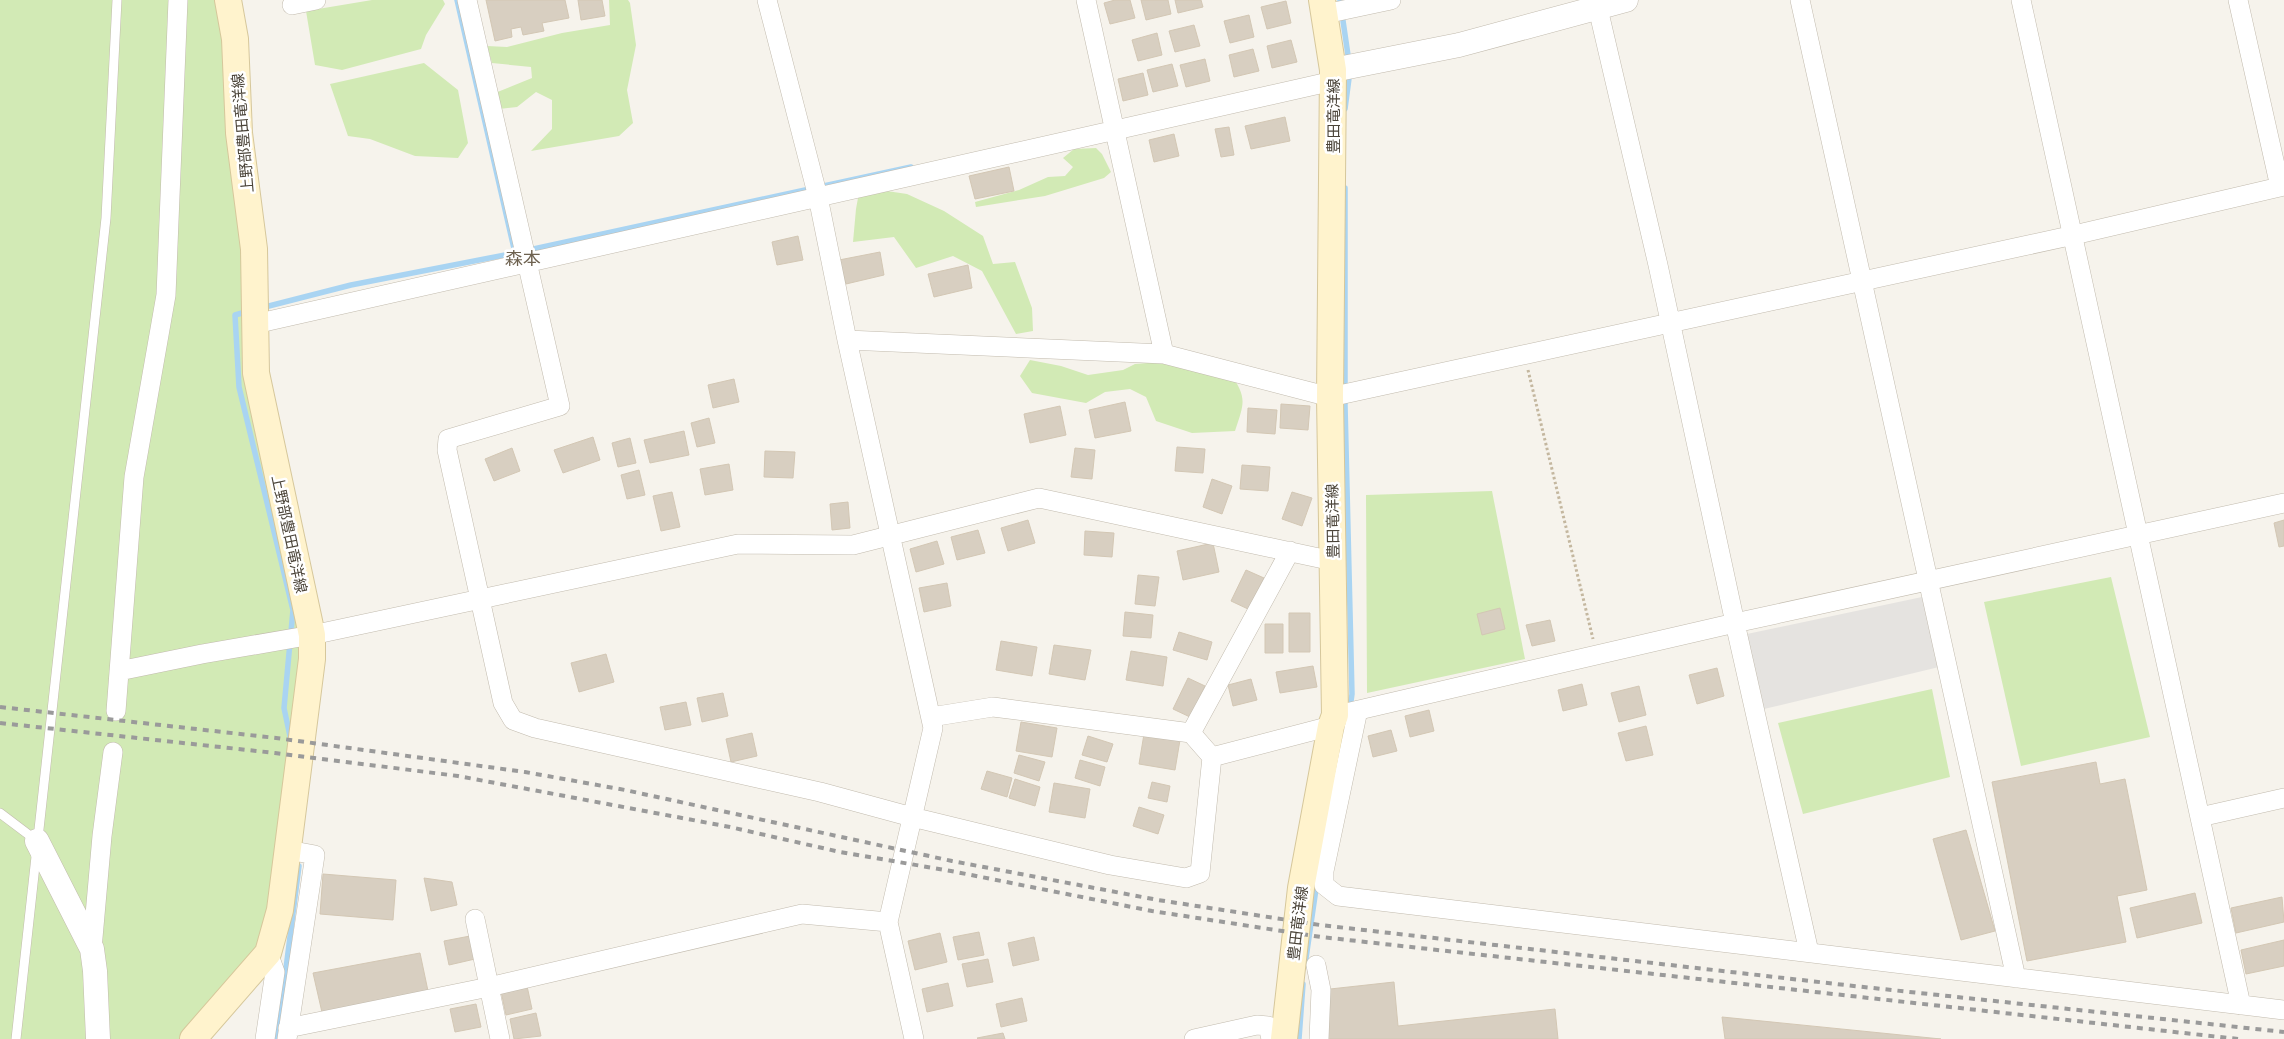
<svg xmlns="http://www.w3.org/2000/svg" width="2284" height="1039" font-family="'Open Sans','Noto Sans JP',sans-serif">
  <rect width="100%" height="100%" fill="#f6f3ec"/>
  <path fill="#d2eab5" d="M0 0H239L259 391 310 680 261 961 195 1039H0Z
    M372 0H443L445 4 426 35 421 49 342 70 315 65 306 11Z
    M609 0H628L630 3 636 45 627 90 633 123 619 136 531 151 552 129V100L536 92 517 107 499 109 495 93 532 78 531 67 492 63 487 46 507 47 562 33 610 25Z
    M424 63 458 90 468 143 458 158 415 156 370 139 348 136 330 84Z
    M1096 148 1102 154 1111 172 1104 178 1045 196 976 207 975 202 1019 190 1048 177 1065 176 1073 167 1063 158 1074 149Z
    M860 187 907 194 944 211 983 236 993 264 1015 262 1032 308 1033 331 1016 334 982 271 953 256 916 268 894 237 853 242 856 209Z
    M1030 360 1061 366 1088 375 1123 370 1135 364 1160 362 1229 371C1247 398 1245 401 1235 431L1192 433 1156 421 1146 397 1130 389 1105 392 1086 403 1032 393 1020 376Z
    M1492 491 1525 659 1367 693 1366 495Z
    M2111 577 2150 737 2021 766 1984 602Z
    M1932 689 1950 777 1803 814 1778 723Z"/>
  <path fill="#e5e3e0" d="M1922 597 1939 667 1764 709 1747 634Z"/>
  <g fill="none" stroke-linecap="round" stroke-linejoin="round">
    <path stroke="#a9d4f2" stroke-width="5.5" d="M457 0 515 253
      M1340 0 1349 62
      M1345 109 1350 71
      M1345 188V405L1352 694 1350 709
      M261 308 351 285 515 253 911 167
      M249 311 235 315 239 387 293 610 284 708 291 741
      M1305 965 1317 882
      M277 1039 299 866
      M1299 1039 1303 984"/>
  </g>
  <path fill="#d8cfc1" stroke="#d3c7b4" d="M486 0H565L569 18 542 23 544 31 523 35 521 27 511 29 512 37 495 41Z
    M578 0H602L605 16 581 20Z
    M1115 0H1130L1135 18 1110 24 1104 3Z
    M1141 0H1168L1171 14 1146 20Z
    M1175 0H1201L1203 7 1178 13Z
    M1286 1 1291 23 1267 29 1261 7Z
    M1249 15 1254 37 1230 43 1224 21Z
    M1194 25 1200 46 1175 52 1169 31Z
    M1157 33 1162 55 1138 61 1132 40Z
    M1291 40 1297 62 1272 68 1267 46Z
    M1253 49 1259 71 1234 77 1229 55Z
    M1205 59 1210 81 1186 87 1180 65Z
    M1172 64 1178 86 1153 92 1147 70Z
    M1143 73 1148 95 1123 101 1118 79Z
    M1285 117 1290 141 1251 149 1245 126Z
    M1229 127 1234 155 1221 157 1215 129Z
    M1174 134 1179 156 1154 162 1149 140Z
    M1009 167 1014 191 975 199 969 176Z
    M798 236 803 260 777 265 772 242Z
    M880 252 884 275 846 284 839 260Z
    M968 265 972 288 934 297 928 274Z
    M734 379 739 402 713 408 708 385Z
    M1125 402 1131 431 1095 438 1089 410Z
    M1281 404 1310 406 1308 430 1280 428Z
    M1060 406 1066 435 1030 443 1024 414Z
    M1248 408 1277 410 1275 434 1247 432Z
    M709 418 715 443 697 447 691 423Z
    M684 431 689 455 650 463 644 440Z
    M593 437 600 460 563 473 554 450Z
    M630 438 636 463 618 467 612 443Z
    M1177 447 1205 449 1203 473 1175 471Z
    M512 448 520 471 494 481 485 459Z
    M1075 448 1095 450 1092 479 1071 477Z
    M765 451 795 452 793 478 764 477Z
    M729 464 733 490 705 495 700 469Z
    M1242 465 1270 467 1268 491 1240 489Z
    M639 470 645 495 627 499 621 475Z
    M1212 479 1232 486 1222 514 1203 507Z
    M672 492 680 527 661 531 653 496Z
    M1292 492 1312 498 1302 526 1282 519Z
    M848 502 850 528 832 530 830 504Z
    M1028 520 1035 543 1008 551 1001 528Z
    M2284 520V546L2279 547 2274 523Z
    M978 530 985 553 957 560 951 537Z
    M1085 531 1114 533 1112 557 1084 555Z
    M937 541 944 564 916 572 910 549Z
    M1213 543 1219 572 1183 580 1177 551Z
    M1246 570 1264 578 1248 609 1231 601Z
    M1138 575 1159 577 1155 606 1135 604Z
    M947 583 951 606 924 612 919 588Z
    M1500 608 1505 629 1482 635 1477 614Z
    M1125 612 1153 615 1151 638 1123 636Z
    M1289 613H1310V652H1289Z
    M1550 620 1555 641 1532 646 1526 625Z
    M1265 624H1283V653H1265Z
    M1179 632 1212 642 1207 660 1173 650Z
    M1001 641 1037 647 1032 676 996 670Z
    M1054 645 1091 650 1085 680 1049 674Z
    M1131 651 1167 657 1163 686 1126 680Z
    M606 654 614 682 579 692 571 663Z
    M1313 666 1317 687 1280 693 1276 672Z
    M1717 668 1724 696 1697 704 1689 675Z
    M1188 678 1205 686 1190 717 1173 709Z
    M1251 679 1257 700 1233 706 1228 685Z
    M1582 684 1587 705 1563 711 1558 690Z
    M1639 686 1646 715 1619 722 1611 693Z
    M723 693 728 716 702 722 697 698Z
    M686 702 691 725 665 730 660 707Z
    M1429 710 1434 731 1410 737 1405 716Z
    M1021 722 1057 728 1052 757 1016 751Z
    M1646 726 1653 755 1626 761 1618 733Z
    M1391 730 1397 751 1373 757 1368 736Z
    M752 733 757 756 731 762 726 739Z
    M1144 734 1180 740 1175 770 1139 764Z
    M1088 736 1113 744 1107 762 1082 755Z
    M1019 755 1045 762 1039 781 1014 773Z
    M1080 760 1105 767 1100 786 1075 778Z
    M2096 762 2100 784 2125 779 2147 890 2117 896 2126 942 2027 961 1992 782Z
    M987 771 1012 778 1007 797 981 789Z
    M1015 779 1040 787 1035 806 1009 798Z
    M1152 782 1170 786 1167 802 1148 798Z
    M1054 783 1090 789 1085 818 1049 812Z
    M1139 807 1164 815 1158 834 1133 826Z
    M1966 830 1995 931 1961 940 1933 839Z
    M323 874 396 880 393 920 320 914Z
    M424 878 452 882 457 905 431 911Z
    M2195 893 2202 923 2137 938 2130 908Z
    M2282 897 2284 922 2236 933 2231 908Z
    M979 932 984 955 958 960 953 937Z
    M940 933 947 962 915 970 908 941Z
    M470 936 475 959 449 965 444 941Z
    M1034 937 1039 960 1013 966 1008 943Z
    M2284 940V966L2246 974 2241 950Z
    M420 953 428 991 324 1021 313 973Z
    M988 959 993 982 967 987 962 964Z
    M1394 982 1398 1026 1555 1009 1558 1039H1327L1321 990Z
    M948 983 953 1006 927 1012 922 989Z
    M527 986 532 1009 506 1015 501 991Z
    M1022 998 1027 1021 1001 1027 996 1004Z
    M476 1004 481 1027 455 1032 450 1009Z
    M536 1013 541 1036 514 1039 510 1019Z
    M1722 1017 1941 1039H1725Z
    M1003 1033 1005 1039H978L977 1038Z"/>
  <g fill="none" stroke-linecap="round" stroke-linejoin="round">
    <defs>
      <path id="service" d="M0 813 37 841
        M16 1039 106 218 117 0"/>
      <path id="minor" d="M467 0 560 406 448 439 447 450 503 703 513 720 535 728 820 792 912 817 1110 865 1186 878 1200 873 1212 757 1331 726
        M767 0 818 197 847 340 933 728 888 922 914 1039
        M1086 0 1164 354
        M1596 0 1658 265 1735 623 1809 952
        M1800 0 2016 978
        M2021 0 2241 1005
        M2238 0 2280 187
        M292 5 316 0
        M1325 14 1391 0
        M255 324 1333 81
        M847 340 1164 354 1330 397 2074 235 2284 186
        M119 671 202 654 312 635 738 544 853 545 1039 498 1333 561
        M1358 710 1324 871V885L1338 896 2284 1010
        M116 711 134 477 166 295 178 0
        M1346 713 1735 623 2284 503
        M931 717 993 707 1191 733 1212 757
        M1191 733 1290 551
        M2200 817 2284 798
        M475 919 500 1039
        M92 949 102 836 113 752
        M1316 965 1321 990 1319 1039
        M288 1028 489 987 802 914 888 922
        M265 1039 275 972 268 953
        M287 1039 315 855 288 850
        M1194 1039 1257 1025 1268 1026 1271 1039"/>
      <path id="tertiary" d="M1333 70 1459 45 1626 0
        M37 841 92 949 95 971 98 1039"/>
      <path id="secondary" d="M193 1039 268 953 280 910 312 659V635L256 373 254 249 239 133 235 39 228 0
        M1284 1039 1301 888 1331 726 1335 715 1330 397 1333 70 1322 0"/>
    </defs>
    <use href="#service" stroke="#c2bbae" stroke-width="10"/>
    <use href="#minor" stroke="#c2bbae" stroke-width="20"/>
    <use href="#tertiary" stroke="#c2bbae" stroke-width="25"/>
    <use href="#secondary" stroke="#d6c79b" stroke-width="28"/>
    <path stroke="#c4b79f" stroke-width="3" stroke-dasharray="2.5 2.5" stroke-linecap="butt" d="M1528 370 1593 639"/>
    <use href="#service" stroke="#fff" stroke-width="9"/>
    <use href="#minor" stroke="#fff" stroke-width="19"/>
    <use href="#tertiary" stroke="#fff" stroke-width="24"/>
    <use href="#secondary" stroke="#fff3cd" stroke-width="26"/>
    <path stroke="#9a9a9a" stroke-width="4" stroke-dasharray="6 6" stroke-linecap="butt" d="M0 707 276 738 525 772 625 790 952 861 1158 900 1320 925 1845 985 2284 1032
      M0 723 275 753 458 776 730 827 840 852 951 871 1152 911 1321 937 2238 1039"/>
  </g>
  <g text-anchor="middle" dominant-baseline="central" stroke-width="5" stroke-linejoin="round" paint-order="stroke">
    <g font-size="15" fill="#4b4439" stroke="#fff">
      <text transform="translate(1333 116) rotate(-90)">豊田竜洋線</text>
      <text transform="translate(242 133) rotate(-95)">上野部豊田竜洋線</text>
      <text transform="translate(1332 521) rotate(-91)">豊田竜洋線</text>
      <text transform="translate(290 534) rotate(78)">上野部豊田竜洋線</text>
      <text transform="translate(1297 923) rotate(-83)">豊田竜洋線</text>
    </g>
    <g font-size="18" fill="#6e6250" stroke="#fff">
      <text x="523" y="258">森本</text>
    </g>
  </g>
</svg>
